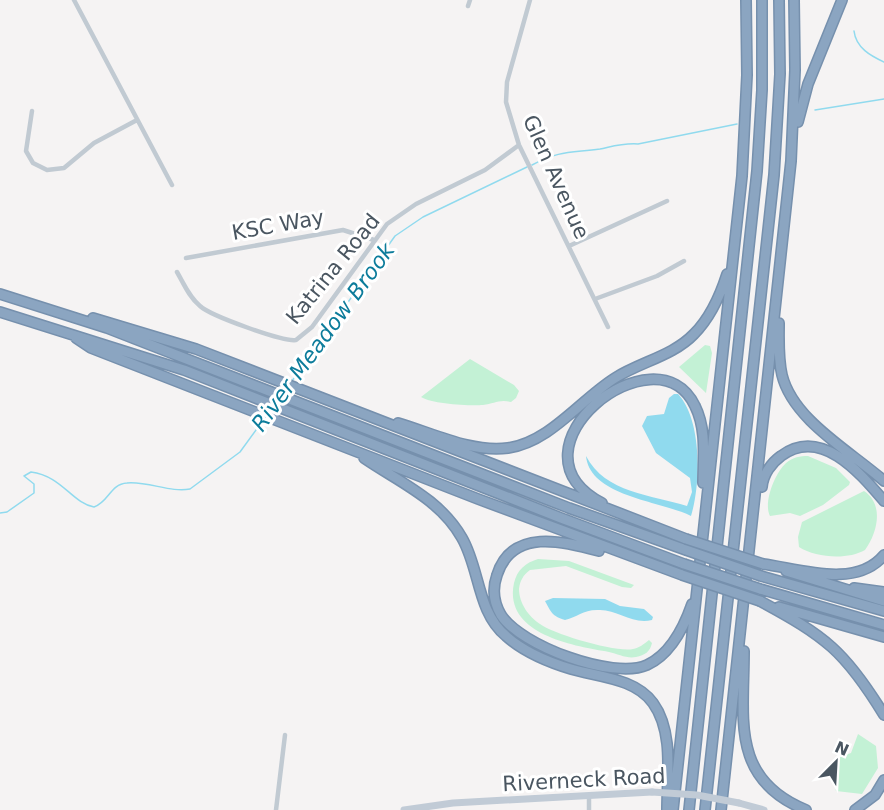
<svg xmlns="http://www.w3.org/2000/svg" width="884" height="810" font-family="'DejaVu Sans',sans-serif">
  <rect width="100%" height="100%" fill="#f5f3f3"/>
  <path fill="#c3f1d5" d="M705 345 710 346 712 353 706 393 679 367Z
    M470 359 514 385 519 391 516 398 511 402C499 399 494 404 483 405 469 406 432 404 421 397Z
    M808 456 836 468 850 482 849 485 823 505 800 516 790 513 770 516C763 503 775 473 786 463 793 457 800 456 808 456Z
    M864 491C884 504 878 532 865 550 848 560 816 558 799 547L798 537 802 522Z
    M538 559 569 561 634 585 631 588 622 587 566 566 530 570C523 575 520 581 519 589 519 603 529 617 540 624 553 634 617 653 633 649 639 648 644 644 649 640L652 643C650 652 645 655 636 657 627 659 618 654 609 652 573 646 503 634 514 583 517 570 525 563 538 559Z
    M858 734 876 746 878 768 862 794 836 791 833 782 840 757 851 753Z"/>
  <path fill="#90daee" d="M674 394H678C702 420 701 483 691 516 662 501 590 497 586 456 605 493 652 495 687 506L692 492 690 478 656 453 642 426 647 416 664 414 669 398Z
    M553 598 605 599 620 606 644 609 653 617 652 620C633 625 618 610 600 610 583 609 578 617 565 620 552 616 551 612 545 601Z"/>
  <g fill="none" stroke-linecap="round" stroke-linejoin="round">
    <path stroke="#90daee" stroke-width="1.5" d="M854 31C856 48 871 56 884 62
      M815 110 884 99
      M532 165C560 150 571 153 600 149 614 146 623 143 638 144L737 124
      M292 381 395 236 423 217 527 167
      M0 513 7 512 34 493V484L24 476 31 472C62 476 72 503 94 507 109 502 110 484 127 483 148 481 171 493 190 489L240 452 264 419"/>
    <defs>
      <path id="highway" d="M798 122 808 84 842 0
        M0 294 107 328 569 508 686 550
        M0 312 184 370 561 518 684 564
        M93 318 196 349 686 539
        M779 323C779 341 778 358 782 375 793 420 850 451 884 481
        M76 338 91 348 478 499 682 575
        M398 423C432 433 472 453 508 448 550 442 580 400 615 378 640 362 673 356 694 334 711 317 720 296 727 274
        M364 458C399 482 440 499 462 538 480 569 477 612 506 636 524 652 548 662 571 669 598 677 635 678 653 703 674 732 667 776 667 810
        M762 487C763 475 771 463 781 456 821 426 860 473 884 501
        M602 503C499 449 657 325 695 406 707 430 703 458 703 483
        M599 551C563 541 512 528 497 575 492 589 494 603 501 615 521 646 613 680 647 665 671 654 684 627 692 604
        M763 564C800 569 856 589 884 555
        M786 571 884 601
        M761 576 884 611
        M854 588 884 592
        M760 589 884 625
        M760 601C825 636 845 651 884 715
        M779 607 884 637
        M744 651C744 719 730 779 806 810
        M673 810 742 176 747 75 746 0
        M689 810 757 171 762 90V0
        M705 810 774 175 780 74 779 0
        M721 810 791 161 795 70 794 0
        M855 810 875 795 884 780"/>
    </defs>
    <use href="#highway" stroke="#7690ad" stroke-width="12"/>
    <path stroke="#c1cad2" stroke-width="4.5" d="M74 0 172 185
      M530 0 507 82 506 102 519 145 608 327
      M468 6 470 0
      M32 111 26 151 33 163 47 170 64 168 94 143 137 120
      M569 246 667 201
      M186 258 343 230 374 240
      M177 272C184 284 189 297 200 306 211 316 283 342 296 340L312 327 387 224 416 204 485 170 519 145
      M595 299 657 276 684 261
      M589 795V810
      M276 810 285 735"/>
    <path stroke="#c1cbd6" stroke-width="7" d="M739 803 764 810
      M404 810 453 803 652 792"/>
    <use href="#highway" stroke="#8ba5c1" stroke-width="9"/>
    <defs>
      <path id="highway-bridge" d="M686 539 763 564
        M686 550 761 576
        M684 564 760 589
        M682 575 760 601"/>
    </defs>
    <use href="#highway-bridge" stroke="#7690ad" stroke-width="12" stroke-linecap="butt"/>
    <path stroke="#c1cbd6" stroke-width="7" d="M652 792 697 795 739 803"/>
    <use href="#highway-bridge" stroke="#8ba5c1" stroke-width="9"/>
  </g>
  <g text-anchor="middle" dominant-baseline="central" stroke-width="6" stroke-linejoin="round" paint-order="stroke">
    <g font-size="21" fill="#4a5661" stroke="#fff">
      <text transform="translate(556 177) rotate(66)">Glen Avenue</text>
      <text transform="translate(278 225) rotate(-10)">KSC Way</text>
      <text transform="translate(333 269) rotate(-51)">Katrina Road</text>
      <text transform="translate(584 780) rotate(-3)">Riverneck Road</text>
    </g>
    <g font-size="22" font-style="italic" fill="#0c7c9b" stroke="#fff">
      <text transform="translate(323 337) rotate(-54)">River Meadow Brook</text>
    </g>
  </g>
  <g transform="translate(836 762) rotate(24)" stroke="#ffffff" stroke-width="4.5" paint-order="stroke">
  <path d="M0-4.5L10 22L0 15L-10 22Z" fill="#4a5661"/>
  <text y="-9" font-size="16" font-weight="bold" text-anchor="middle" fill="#4a5661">N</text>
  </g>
</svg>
